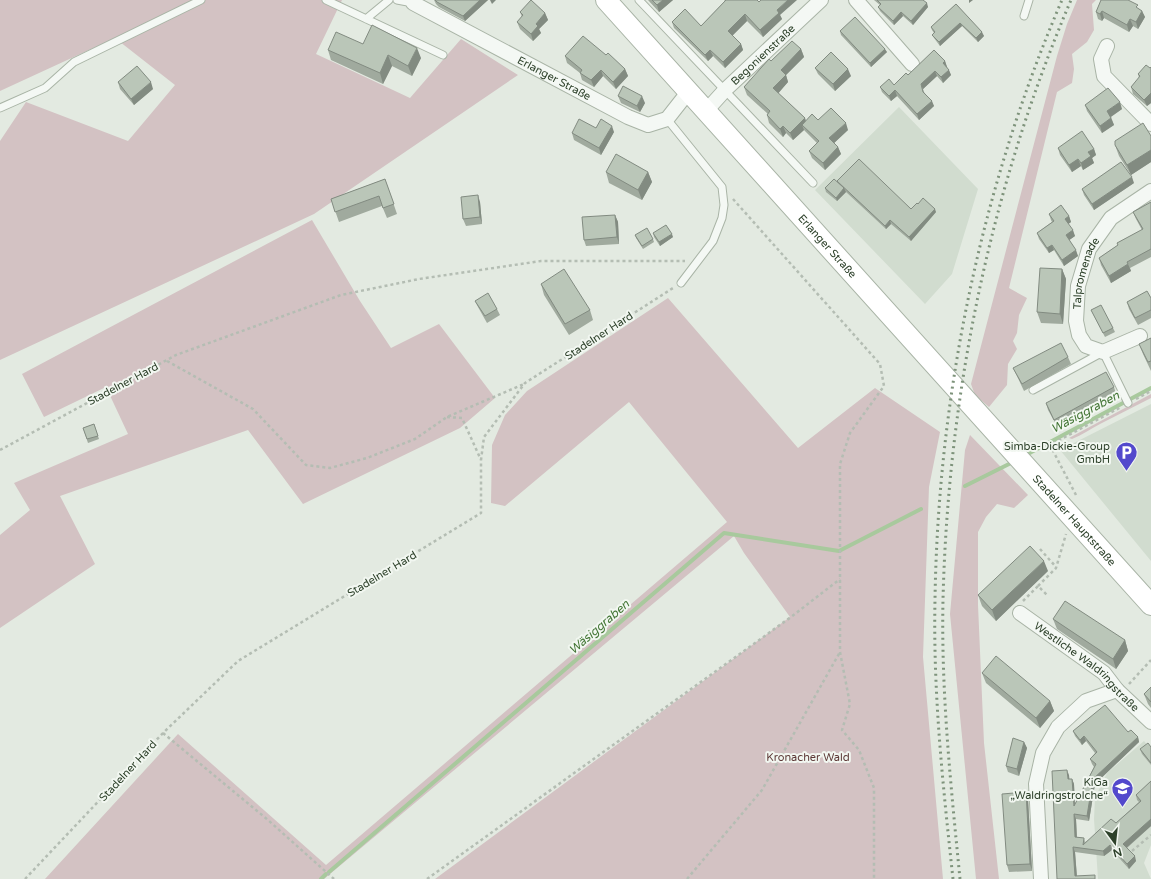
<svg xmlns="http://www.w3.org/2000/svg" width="1151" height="879" font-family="'Varela Round',sans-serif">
  <rect width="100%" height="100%" fill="#e3eae1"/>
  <path fill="#d1dccf" d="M899 107 978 189 952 274 925 304 815 190Z
    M1151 404V561L1060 450Z
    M1144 741 1150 748 1142 754 1151 765V845L1144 863 1151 879H1098L1094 819 1095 798 1107 773Z"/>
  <path fill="#d3c2c3" d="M0 0H342L316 54 410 98 461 39 518 75 314 214 0 360V141L26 102 128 141 175 85 115 38 0 91Z
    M1077 0H1096L1092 4 1094 30 1087 42 1072 54 1074 69 1072 83 1057 92 1009 288 1027 298 1019 315 1017 333 1013 341 1017 349 1008 364 1007 385 989 407 975 395 971 384 1057 56 1067 24Z
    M312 220 360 301 391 348 439 324 495 398 460 428 303 504 248 430 60 496 95 564 0 628V535L30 510 14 483 128 434 106 387 44 417 22 374Z
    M668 298 798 448 875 388 940 432 929 487 923 657 943 879H435L790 617 744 553 734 536 324 879H45L178 734 326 865 727 522 629 402 505 506 491 503 492 445 505 415 527 391Z
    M1151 394V398C1134 407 1117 415 1100 424 1090 429 1082 435 1072 439L1069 438Z
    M970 435 1028 495 1014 508 997 504 986 517 978 532V605L984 743 999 879H976L950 614 965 450Z"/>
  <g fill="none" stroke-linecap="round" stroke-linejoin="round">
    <path stroke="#a8c99d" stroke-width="4" d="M1024 456 1151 388
      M965 486 1015 461
      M329 872 724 533 839 551 921 509
      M321 879 326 874"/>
    <defs>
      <path id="service" d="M326 0 443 55
        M397 0 413 3
        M639 0 813 183
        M1024 16 1029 0
        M366 19 389 0
        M0 108 45 88 74 62 201 0
        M667 119 722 187 724 205 722 218 713 241 681 283
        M1033 390 1103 352 1128 403"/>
      <g id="minor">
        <path d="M856 0 912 64"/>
        <path id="s1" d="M413 3 628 117 648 125 667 119 689 91"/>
        <path d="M1107 46 1101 59 1104 76 1151 124"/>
        <path id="s2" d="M706 111 725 90 821 0"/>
        <path id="s3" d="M1140 336 1103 352 1086 346 1079 335 1076 321 1078 286 1089 249 1111 218 1151 191"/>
        <path id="s4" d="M1020 613 1104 673 1117 690 1151 722"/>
        <path d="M1041 879 1036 784 1043 753 1058 727 1086 701 1117 690"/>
      </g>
      <g id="secondary">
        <path id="s5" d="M606 0 1151 605"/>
      </g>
    </defs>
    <use href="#service" stroke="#a9b4a6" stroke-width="9"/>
    <use href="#minor" stroke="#a9b4a6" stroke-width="16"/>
    <use href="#secondary" stroke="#a9b4a6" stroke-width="22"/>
    <path stroke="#b4bdb3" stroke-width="2.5" stroke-dasharray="3 3" stroke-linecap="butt" d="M733 199 880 364 884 386 850 433 840 464V652L850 704 842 730 859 750 874 788V879
      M167 361 253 409 306 465 330 468 367 458 415 439 447 417 524 384
      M1136 399 1151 391
      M447 417 462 418 481 460
      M0 450 176 355 341 295 419 279 541 261H685
      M1076 495 1050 445 1121 407
      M1040 549 1056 567
      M1038 586 1056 568 1066 534
      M1023 601 1038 586 1048 596
      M1129 684 1151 660
      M163 733 268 820 334 879
      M1132 851 1151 835
      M25 879 163 733 238 661 481 513V460L484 437 525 383 673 288
      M427 879 791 617 840 579
      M687 879 762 790 840 652"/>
    <use href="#service" stroke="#f4f8f4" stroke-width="7"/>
    <use href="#minor" stroke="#f4f8f4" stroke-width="14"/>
    <use href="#secondary" stroke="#fff" stroke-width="20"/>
    <path stroke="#7e937b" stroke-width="3" stroke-dasharray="2 4" stroke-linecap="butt" d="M953 879C943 786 933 694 935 600 938 395 981 188 1062 0
      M960 879C951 787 941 693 943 600 948 394 990 190 1071 0"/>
  </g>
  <path fill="#a0aa9e" d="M434 0H488L465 21 439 7 436 4Z
    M648 0H673L659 12Z
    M724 0H757L759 2 780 15 782 19 763 37 747 21 732 36 741 44 743 50 725 68 713 56 708 61 674 28 672 22 701 26 725 1Z
    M874 0H923L928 7 913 25 903 16 894 25 880 11 878 7 880 5Z
    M1101 0 1139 9 1142 11 1145 17 1138 29 1133 26 1129 32 1104 18 1102 21 1098 19 1096 12Z
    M956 4 984 36 978 42 962 26 940 46 934 38 932 35 934 33 932 30 931 27Z
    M520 12 545 13 548 20 539 29 541 33 533 41 520 29 517 22 522 17Z
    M840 31 887 52 871 67 841 35Z
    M363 44 421 58 412 76 392 66 383 84 331 60 328 50Z
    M801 49 804 57 786 75 788 82 778 93 805 118 806 121 818 120 848 130 834 143 838 147 841 154 825 170 812 158 809 151 817 143 804 130 793 140 786 133 783 137 769 123 767 115 768 114 747 95 744 87 771 61Z
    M606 55 625 69 628 76 616 89 603 76 594 87 582 80 580 73 567 63 565 56Z
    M945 61 947 67 951 75 943 83 937 76 923 89 924 92 934 106 919 120 897 96 891 101 882 92 880 87 894 85 908 75Z
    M1151 67V103L1147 106 1133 94 1131 87 1139 78 1138 74Z
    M815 68 851 76 835 91 818 74Z
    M118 82 153 89 134 105 120 89Z
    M618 96 645 103 640 112 621 103Z
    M1085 105 1122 109 1111 117 1114 125 1102 133 1087 111Z
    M596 128 614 132 601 155 574 140 572 133Z
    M1151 136V162L1131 175 1119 156 1115 145Z
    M1058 148 1094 149 1096 155 1092 158 1094 163 1083 170 1081 166 1072 172 1060 155Z
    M606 172H648L652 182 642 200 609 183Z
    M385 179 397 214 387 218 382 206 339 222 331 199Z
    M838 182 911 209 918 204 936 212 911 241 891 224 886 229 846 192 837 201 826 192 825 188Z
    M1134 183 1094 210 1084 195 1082 189Z
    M480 202 482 224 466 226 463 219Z
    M1151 202V257L1130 268 1131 271 1111 283 1101 265 1099 258 1118 245 1117 243 1142 230 1136 219 1133 212Z
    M1049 214 1069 216 1071 222 1068 224 1075 236 1069 240 1078 256 1064 266 1054 250 1049 253 1039 239 1037 233 1052 222 1051 220Z
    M615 215 618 222 619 244 586 246 584 240Z
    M653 233 673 237 660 246 654 237Z
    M635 235 653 239 654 242 643 249 636 238Z
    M1062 269 1066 279 1063 324 1041 323 1037 312Z
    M541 284 590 310 593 320 569 335 544 295Z
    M1151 298V318L1138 325 1129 309 1127 302Z
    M475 301 497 309 500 315 487 323 478 307Z
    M1091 310 1113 328 1115 332 1105 337Z
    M1151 338V371L1143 354 1139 344Z
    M1068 357 1071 364 1024 391 1016 374 1013 368Z
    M1114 387 1116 394 1057 426 1048 410 1046 403Z
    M94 424 99 439 88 443 83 428Z
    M1048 571 996 621 982 606 978 595Z
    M1053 619 1125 640 1128 651 1116 669 1057 629Z
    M982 673 1050 701 1054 711 1040 728 986 683Z
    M1151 687V708L1148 704 1144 694Z
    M1073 731 1128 732 1138 737 1139 742 1095 784 1089 821 1076 819 1077 837 1084 838 1085 842 1116 823 1139 802 1137 800 1136 795 1151 781V826L1127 848 1136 861 1129 869 1112 850 1104 856 1075 852 1077 876 1057 879 1069 775V779H1072L1074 784 1075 804 1094 767 1092 764 1090 759 1095 753 1086 741 1082 745 1075 736Z
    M1024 742 1027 748 1019 776 1008 772 1006 766Z
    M1151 747V765L1142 754 1140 749Z
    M1028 799 1032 871 1009 872 1007 865Z"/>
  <path fill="#828b81" d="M480 0H488L465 21 463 16Z
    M490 0H496L492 4Z
    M663 0H673L659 12 657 5Z
    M788 0H797L780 15 782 19 763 37 760 30 777 10Z
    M969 0H973L969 3Z
    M927 3 928 7 913 25 911 21Z
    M1102 11 1104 18 1102 21 1100 14Z
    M1142 11 1145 17 1138 29 1136 22Z
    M901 12 903 16 894 25 893 21Z
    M545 13 548 20 539 29 541 33 533 41 531 34 536 24Z
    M745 14 747 21 730 38 728 31Z
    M1130 19 1133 26 1129 32 1127 25Z
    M960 23 962 26 940 46 939 42Z
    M982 32 984 36 978 42 976 38Z
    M741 44 743 50 725 68 723 62Z
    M417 48 421 58 412 76 408 66Z
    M801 49 804 57 786 75 788 82 776 96 773 88 781 70Z
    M885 49 887 52 871 67 870 63Z
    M710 50 713 56 708 61 705 55Z
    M388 55 392 66 383 84 380 73Z
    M945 61 947 67 945 69 943 63Z
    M625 69 628 76 616 89 613 82Z
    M848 69 851 76 835 91 833 84Z
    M601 70 603 76 594 87 591 80Z
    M949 70 951 75 943 83 941 77Z
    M935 71 937 76 923 89 921 84Z
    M151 82 153 89 134 105 131 99Z
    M895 90 897 96 891 101 889 96Z
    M1151 93V103L1147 106 1144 100Z
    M642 96 645 103 640 112 637 106Z
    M932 101 934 106 919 120 917 114Z
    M1120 102 1122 109 1109 118 1107 111Z
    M805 118 807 126 802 125 804 130 793 140 790 133Z
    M1111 118 1114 125 1102 133 1100 126Z
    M846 123 848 130 832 145 829 138Z
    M612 126 614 132 601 155 599 148Z
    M783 126 786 133 783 137 780 129Z
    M838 147 841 154 825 170 823 163Z
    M1094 149 1096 155 1092 158 1094 163 1083 170 1081 163 1088 152Z
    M1151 150V162L1131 175 1127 165Z
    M1078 159 1081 166 1072 172 1069 165Z
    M648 172 652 182 642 200 638 190Z
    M1132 177 1134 183 1094 210 1092 204Z
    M844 188 846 192 837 201 836 198Z
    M478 195 480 202 482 224 480 217Z
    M935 209 936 212 911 241 909 237Z
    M615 215 618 222 619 244 617 237Z
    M1069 216 1071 222 1067 225 1065 219Z
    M890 220 891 224 886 229 885 226Z
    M1073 230 1075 236 1068 241 1066 235Z
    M672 234 673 237 660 246 659 242Z
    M1052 245 1054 250 1049 253 1047 248Z
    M1076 250 1078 256 1064 266 1062 260Z
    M1128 264 1131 271 1111 283 1109 276Z
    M1062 269 1066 279 1063 324 1060 314Z
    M1044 561 1048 571 996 621 992 610Z
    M1125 640 1128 651 1116 669 1113 659Z
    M1050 701 1054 711 1040 728 1036 718Z
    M1084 736 1086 741 1082 745 1080 740Z
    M1138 737 1139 742 1095 784 1089 821 1087 816 1093 779Z
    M1024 742 1027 748 1019 776 1017 769Z
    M1067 770 1069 775 1070 784 1068 779Z
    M1072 779 1074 784 1075 811 1074 806Z
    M1026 792 1028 799 1032 871 1030 864Z
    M1074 814 1076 819 1077 842 1075 837Z
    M1151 819V826L1125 849 1123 844Z
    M1110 845 1112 850 1104 856 1103 851Z
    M1073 847 1075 852 1077 879 1075 876Z
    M1135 856 1136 861 1129 869 1127 864Z"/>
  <path fill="#bac6b8" stroke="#828b81" d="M435 0H480L463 16 437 2Z
    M531 0 545 13 536 24 538 26 531 34 517 22 523 15 520 12Z
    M652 0H663L657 5Z
    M726 0H757L759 2 761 0H788L777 10 779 13 760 30 745 14 728 31 741 44 723 62 710 50 705 55 672 22 685 9 701 26Z
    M877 0H923L927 3 911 21 901 12 893 21 878 7 881 4Z
    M1101 0H1128L1138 5 1136 7 1142 11 1136 22 1130 19 1127 25 1102 11 1100 14 1096 12Z
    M956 4 982 32 976 38 960 23 939 42 932 35 935 32 931 27Z
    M855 17 885 49 870 63 840 31Z
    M372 25 417 48 408 66 388 55 380 73 328 50 336 32 363 44Z
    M583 36 606 55 608 53 625 69 613 82 601 70 591 80 580 73 582 70 565 56Z
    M792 41 801 49 781 70 786 75 773 88 805 118 790 133 783 126 780 129 767 115 770 111 744 87 769 59 771 61Z
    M934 50 945 61 943 63 949 70 941 77 935 71 921 84 923 92 932 101 917 114 895 90 889 96 880 87 889 79 894 85 906 73 908 75Z
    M831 52 848 69 833 84 815 68Z
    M1146 65 1150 68 1151 67V93L1144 100 1131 87 1140 76 1138 74Z
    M137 66 151 82 131 99 118 82Z
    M623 86 642 96 637 106 618 96Z
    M1108 88 1120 102 1107 111 1111 118 1100 126 1085 105Z
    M831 108 846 123 829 138 838 147 823 163 809 151 819 141 802 125 812 114 818 120Z
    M579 119 596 128 601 119 612 126 599 148 572 133Z
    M1143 123 1151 136V150L1127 165 1115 145V141Z
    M1082 131 1094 149 1088 152 1091 156 1081 163 1078 159 1069 165 1058 148Z
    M616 154 648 172 638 190 606 172Z
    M859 159 911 209 917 203 918 204 923 198 935 209 909 237 890 220 885 226 837 181Z
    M1121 162 1132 177 1092 204 1082 189Z
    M385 179 394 204 383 208 379 196 335 212 331 199Z
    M834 179 844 188 836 198 825 188Z
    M478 195 480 217 463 219 461 197Z
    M1151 202V249L1127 262 1128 264 1109 276 1099 258 1118 245 1117 243 1143 229 1133 212Z
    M1061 205 1069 216 1065 219 1073 230 1066 235 1076 250 1062 260 1052 245 1047 248 1037 233 1054 221 1049 214Z
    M615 215 617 237 584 240 582 217Z
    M666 225 672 234 659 242 653 233Z
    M647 228 653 239 642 246 635 235Z
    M1040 268 1062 269 1060 314 1037 312Z
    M564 269 590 310 565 324 541 284Z
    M1147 291 1151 298V310L1135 318 1127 302Z
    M488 293 497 309 485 316 475 301Z
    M1101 305 1113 328 1103 333 1091 310Z
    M1151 338V361L1148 362 1139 344Z
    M1061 343 1068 357 1022 384 1013 368Z
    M1106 372 1114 387 1054 420 1046 403Z
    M94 424 98 436 87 439 83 428Z
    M1030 546 1044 561 992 610 978 595Z
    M1065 601 1125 640 1113 659 1053 619Z
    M996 656 1050 701 1036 718 982 673Z
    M1151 687V702L1144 694Z
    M1105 705 1128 732 1131 730 1138 737 1093 779 1087 816 1074 814 1075 837 1084 838 1083 845 1111 819 1116 823 1141 801 1136 795 1151 781V819L1123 844 1135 856 1127 864 1110 845 1103 851 1073 847 1075 876 1095 875V879H1057L1052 771 1067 770 1068 779H1072L1074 806 1096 764 1090 759 1097 752 1084 736 1080 740 1073 731Z
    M1013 738 1024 742 1017 769 1006 766Z
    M1148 743 1151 747V763L1140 749Z
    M1026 792 1030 864 1007 865 1002 794Z"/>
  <defs>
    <symbol id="parking-pin" viewBox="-11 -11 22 30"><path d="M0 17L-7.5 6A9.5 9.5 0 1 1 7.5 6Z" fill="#5349cc" stroke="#f2f7f1"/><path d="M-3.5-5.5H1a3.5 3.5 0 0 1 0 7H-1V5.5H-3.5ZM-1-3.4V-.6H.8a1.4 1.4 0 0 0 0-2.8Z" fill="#fff"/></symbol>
    <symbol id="school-pin" viewBox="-11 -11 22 30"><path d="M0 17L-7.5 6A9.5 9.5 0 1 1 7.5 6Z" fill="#5349cc" stroke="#f2f7f1"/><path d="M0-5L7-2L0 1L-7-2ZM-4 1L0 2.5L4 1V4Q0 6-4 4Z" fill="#fff"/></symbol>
  </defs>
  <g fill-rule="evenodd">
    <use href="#parking-pin" x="1114" y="440" width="25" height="34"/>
    <use href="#school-pin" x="1110" y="776" width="25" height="34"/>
  </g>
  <g text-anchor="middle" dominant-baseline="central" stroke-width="4" stroke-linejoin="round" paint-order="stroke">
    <g font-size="11" fill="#2d412a" stroke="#f2f7f1">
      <text stroke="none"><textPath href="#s2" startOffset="80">Begonienstraße</textPath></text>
      <text stroke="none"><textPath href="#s1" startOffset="160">Erlanger Straße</textPath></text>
      <text stroke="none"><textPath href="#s5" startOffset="331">Erlanger Straße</textPath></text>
      <text stroke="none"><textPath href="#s3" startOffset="135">Talpromenade</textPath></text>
      <text transform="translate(599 336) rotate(-33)">Stadelner Hard</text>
      <text transform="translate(123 384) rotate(-28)">Stadelner Hard</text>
      <text stroke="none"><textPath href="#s5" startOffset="700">Stadelner Hauptstraße</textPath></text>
      <text transform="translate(382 574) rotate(-31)">Stadelner Hard</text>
      <text stroke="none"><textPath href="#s4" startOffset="86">Westliche Waldringstraße</textPath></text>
      <text transform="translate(128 771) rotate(-47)">Stadelner Hard</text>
    </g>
    <g font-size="11" fill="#2d412a" stroke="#f2f7f1" text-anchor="end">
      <text x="1110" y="446">Simba-Dickie-Group<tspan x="1110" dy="13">GmbH</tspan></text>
      <text x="1108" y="782">KiGa<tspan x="1108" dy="13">„Waldringstrolche“</tspan></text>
    </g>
    <g font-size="11" fill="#5d3937" stroke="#f2f7f1">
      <text x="808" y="757">Kronacher Wald</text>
    </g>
    <g font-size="12" font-style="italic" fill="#427534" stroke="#f2f7f1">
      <text transform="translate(1085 412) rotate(-28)">Wäsiggraben</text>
      <text transform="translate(599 627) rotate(-41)">Wäsiggraben</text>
    </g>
  </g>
  <g transform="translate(1115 843) rotate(165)" stroke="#f2f7f1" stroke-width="3" paint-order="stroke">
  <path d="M0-3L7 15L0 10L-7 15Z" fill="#2d412a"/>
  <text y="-6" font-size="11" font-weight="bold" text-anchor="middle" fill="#2d412a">N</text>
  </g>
</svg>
